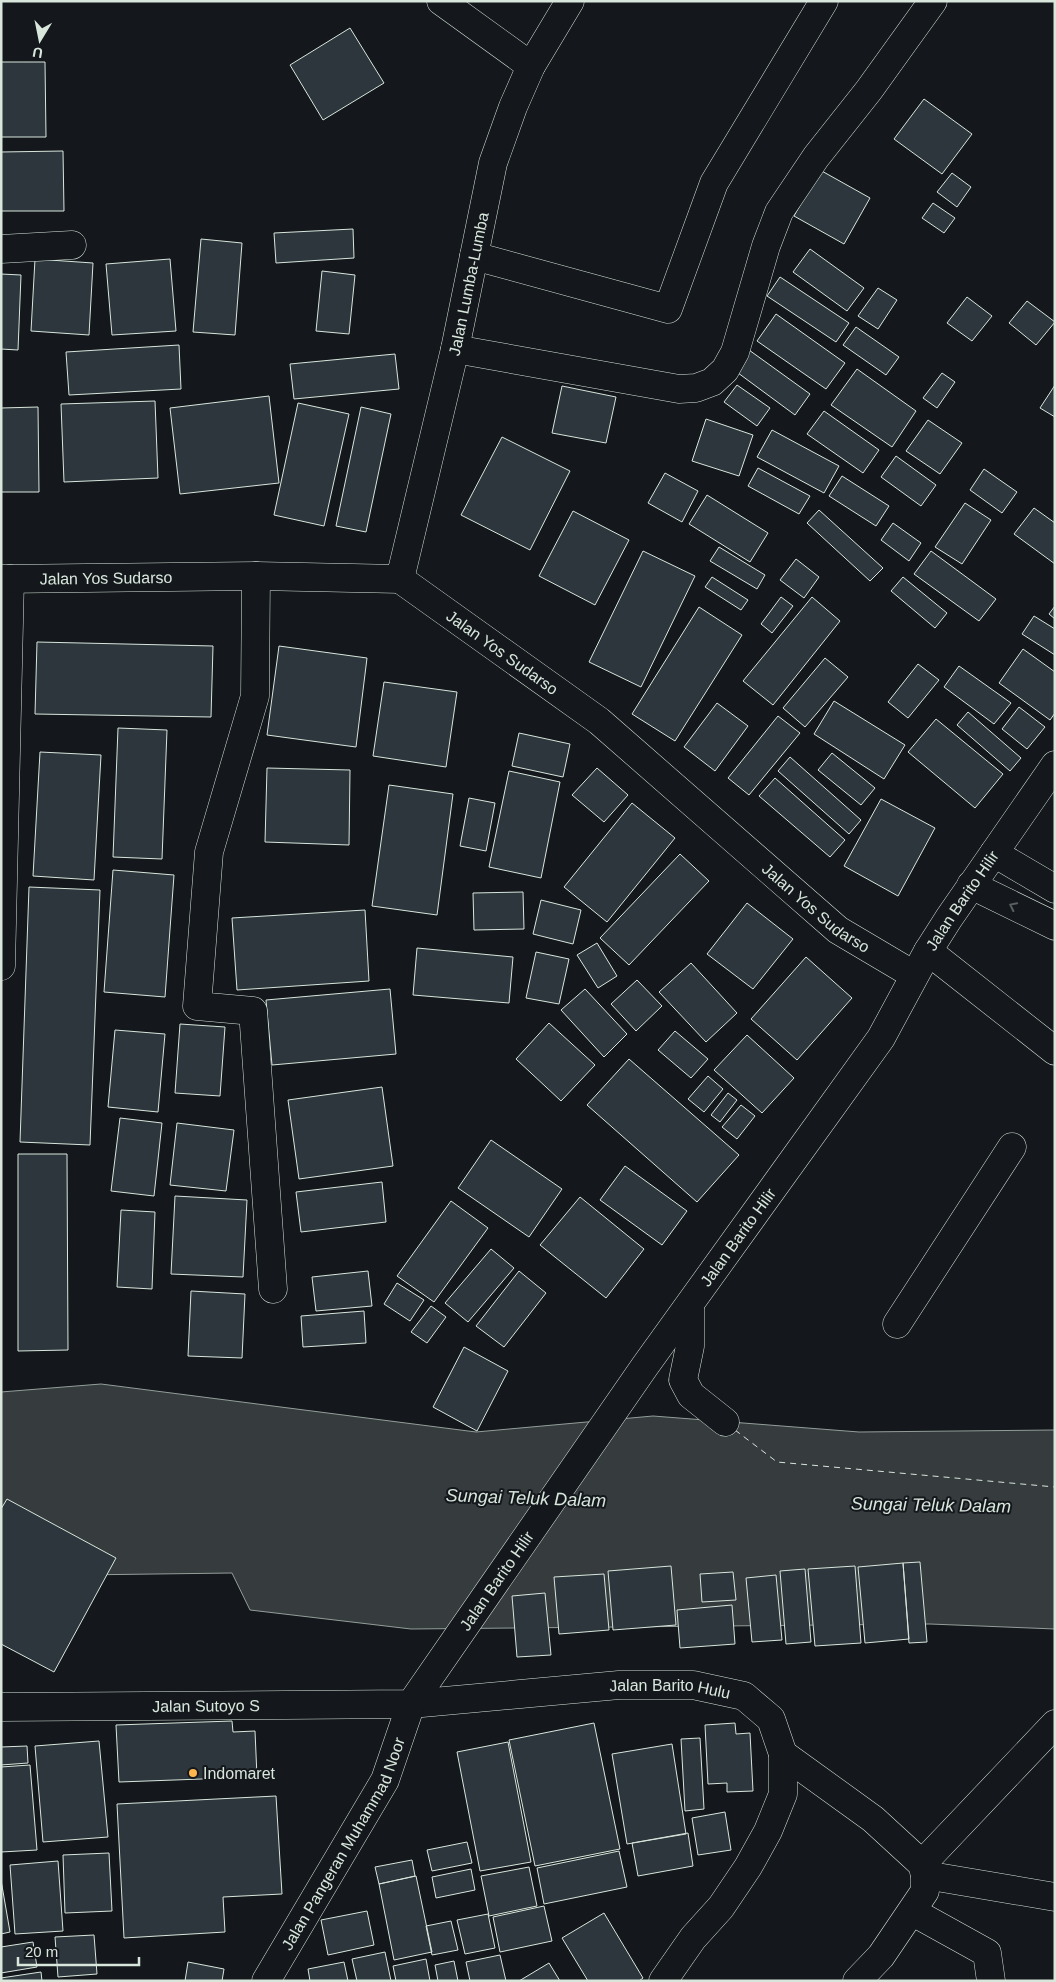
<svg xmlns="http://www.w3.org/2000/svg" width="1056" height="1982" font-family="Helvetica,sans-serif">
  <rect width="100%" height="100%" fill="#14181c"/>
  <path fill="#363b3e" stroke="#939e99" d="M101 1384 476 1432 653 1416 859 1432 1055 1430V1629L930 1624 411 1629 250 1610 232 1573 1 1576V1392Z"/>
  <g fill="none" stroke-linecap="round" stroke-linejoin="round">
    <path stroke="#d8e6dc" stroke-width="1" stroke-dasharray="6 5" stroke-linecap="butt" d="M735 1430 777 1462 1055 1487"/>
  </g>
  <path fill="#2c363c" stroke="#d8e6dc" d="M350 28 384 83 323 120 290 65Z
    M1 62H45L46 137H1Z
    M924 99 972 134 942 174 894 139Z
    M63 151 64 211H1V152Z
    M820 170 870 198 844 244 794 216Z
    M952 173 971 187 957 207 937 192Z
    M933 203 955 218 944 233 922 218Z
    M353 229 354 258 276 263 274 233Z
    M201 239 242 243 235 335 193 332Z
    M810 249 864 288 847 311 793 272Z
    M35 259 93 263 89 335 31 331Z
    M170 259 176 331 112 335 106 264Z
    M322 271 355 275 349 334 316 331Z
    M1 274 21 275 18 350 1 349Z
    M780 277 849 323 836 342 767 296Z
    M878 288 897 300 878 329 858 316Z
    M967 297 992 316 972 341 947 323Z
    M1027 301 1055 322 1036 345 1009 323Z
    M776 314 845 363 826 389 757 341Z
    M856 327 899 357 886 375 843 345Z
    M179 345 181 389 69 395 66 352Z
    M749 350 810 394 795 415 734 370Z
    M395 354 399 389 294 399 290 364Z
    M857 369 916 411 892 447 831 405Z
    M942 373 955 382 937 408 923 398Z
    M737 385 770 408 757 426 724 402Z
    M1055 385V417L1040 408Z
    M562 386 616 397 606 443 552 433Z
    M269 396 279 483 180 494 170 408Z
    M155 401 158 478 64 482 61 404Z
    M298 403 349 414 324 526 274 515Z
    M38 407 39 492H1V408Z
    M361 407 391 414 366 532 336 526Z
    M824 411 879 450 863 473 807 434Z
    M706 419 753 435 739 476 692 461Z
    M928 420 962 443 940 474 906 451Z
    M772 430 839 466 824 493 757 457Z
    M502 437 570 471 530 550 461 515Z
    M896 456 936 485 921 506 881 477Z
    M758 468 810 496 799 514 748 486Z
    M984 469 1017 492 1002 513 970 490Z
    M665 473 698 491 682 522 648 503Z
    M842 476 889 506 876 526 829 496Z
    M707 495 768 533 750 562 689 524Z
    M965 503 991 520 962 564 935 547Z
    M1034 508 1055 523V564L1014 534Z
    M819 510 883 568 870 581 807 523Z
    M573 511 629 540 595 605 539 576Z
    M893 523 921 543 909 561 881 540Z
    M719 547 765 575 757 589 710 561Z
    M643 551 695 576 641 687 589 662Z
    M931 551 996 599 979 621 914 574Z
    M796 559 819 577 804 598 780 580Z
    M712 577 748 600 741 610 705 587Z
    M903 577 947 613 935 628 891 591Z
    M781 597 793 606 772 633 761 624Z
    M812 597 840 621 773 705 743 681Z
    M1055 606V619L1049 614Z
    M699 607 742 635 675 741 632 714Z
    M1034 616 1055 629V655L1022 634Z
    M37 642 213 646 211 717 35 714Z
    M279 646 367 658 356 747 267 735Z
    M1023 649 1055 672V713L1050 720 999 683Z
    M825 658 848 677 805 727 783 708Z
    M918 664 939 680 908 718 888 702Z
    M959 666 1011 703 994 724 944 687Z
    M384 682 457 692 446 767 373 756Z
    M834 701 905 745 884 779 814 734Z
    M717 703 748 726 715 771 684 747Z
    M1019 707 1045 727 1027 749 1002 729Z
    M968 712 1021 758 1010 771 957 725Z
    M778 716 800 733 749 795 728 778Z
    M936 719 1003 774 975 808 908 752Z
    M118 728 167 730 162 859 113 857Z
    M519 733 570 744 563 777 512 766Z
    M40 752 101 755 94 880 33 876Z
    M832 753 875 788 861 805 818 770Z
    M790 757 861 820 849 834 778 771Z
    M267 768 350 770 349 845 265 842Z
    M597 768 628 795 604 822 572 795Z
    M509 771 560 782 541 878 489 867Z
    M775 778 845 840 830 857 759 796Z
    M389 785 453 794 437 915 372 906Z
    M469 798 495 803 486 851 460 846Z
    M881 799 935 828 898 896 844 866Z
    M632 803 675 838 607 922 564 887Z
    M680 854 709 881 629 965 600 938Z
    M113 870 174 875 165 997 104 992Z
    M29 887 100 890 90 1145 20 1142Z
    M523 892 524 929 474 930 473 893Z
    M541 900 581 910 573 944 533 934Z
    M747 903 793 939 753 989 707 954Z
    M365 910 369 981 237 990 232 918Z
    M597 943 617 976 598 988 577 955Z
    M417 948 513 957 509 1003 413 995Z
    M536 952 569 959 559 1004 526 998Z
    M806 957 852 998 797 1060 751 1019Z
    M691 963 737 1013 706 1042 659 992Z
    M637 980 662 1006 636 1031 611 1004Z
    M390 989 396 1054 272 1065 266 1000Z
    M585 989 627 1034 604 1057 561 1010Z
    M549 1023 595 1065 561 1101 516 1059Z
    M180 1024 225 1027 220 1096 175 1093Z
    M115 1030 165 1034 158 1112 108 1107Z
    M675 1031 708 1059 691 1078 658 1050Z
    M747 1035 794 1078 762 1113 714 1070Z
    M629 1059 739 1155 697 1202 587 1105Z
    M708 1076 723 1089 704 1112 688 1099Z
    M382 1087 393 1166 299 1179 288 1100Z
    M728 1093 737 1100 720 1122 711 1115Z
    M741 1105 755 1116 737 1139 722 1127Z
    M120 1118 162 1123 154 1196 111 1191Z
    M177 1123 234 1130 226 1191 170 1185Z
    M491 1140 562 1189 529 1237 458 1188Z
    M18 1154H67L68 1350 18 1351Z
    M625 1166 687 1211 662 1245 600 1200Z
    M382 1182 386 1222 301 1232 296 1192Z
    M175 1196 247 1200 243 1277 171 1274Z
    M580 1197 644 1249 606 1298 540 1245Z
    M451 1201 488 1228 434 1302 397 1276Z
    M121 1210 155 1212 152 1289 117 1287Z
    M491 1249 514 1268 468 1322 445 1303Z
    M368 1271 372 1306 316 1311 312 1277Z
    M519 1271 546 1293 504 1347 476 1326Z
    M397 1283 424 1300 410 1321 384 1304Z
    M191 1291 245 1294 242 1358 188 1356Z
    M431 1306 446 1317 427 1343 411 1332Z
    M364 1311 366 1343 303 1347 301 1316Z
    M464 1347 508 1371 477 1431 433 1407Z
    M7 1499 116 1558 54 1672 1 1644V1509Z
    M920 1562 927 1642 909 1643 903 1563Z
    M903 1563 909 1639 865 1643 858 1567Z
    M671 1566 676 1625 613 1630 608 1571Z
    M855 1566 861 1643 815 1646 808 1569Z
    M805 1569 811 1642 786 1644 780 1571Z
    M733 1572 736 1600 702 1602 700 1574Z
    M604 1574 609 1630 559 1634 554 1577Z
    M776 1575 782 1640 752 1642 746 1578Z
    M545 1593 551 1655 517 1657 512 1596Z
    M732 1605 735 1644 680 1648 677 1610Z
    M232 1721 233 1732 255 1731 257 1777 119 1782 116 1725Z
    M594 1723 620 1849 535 1866 509 1740Z
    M735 1723 736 1734 750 1733 753 1791 727 1792V1783L708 1784 705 1725Z
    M700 1738 704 1809 685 1811 681 1739Z
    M99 1741 108 1837 43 1842 35 1746Z
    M508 1742 531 1862 480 1871 457 1752Z
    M672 1744 686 1834 627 1844 612 1754Z
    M27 1746 28 1763 1 1765V1747Z
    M30 1765 37 1850 1 1852V1767Z
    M276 1796 282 1894 223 1897 225 1932 124 1938 117 1804Z
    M725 1812 731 1850 698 1855 692 1818Z
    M688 1833 693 1866 638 1876 632 1843Z
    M467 1842 472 1863 432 1871 427 1850Z
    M619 1851 627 1887 544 1904 537 1868Z
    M109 1853 112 1911 65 1913 63 1855Z
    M412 1860 415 1876 379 1884 375 1867Z
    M58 1861 63 1931 15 1934 10 1865Z
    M529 1867 537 1906 489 1916 481 1876Z
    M471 1869 475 1890 436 1898 432 1877Z
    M416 1876 432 1952 394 1960 379 1884Z
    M1 1880 10 1932 1 1934Z
    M544 1906 552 1941 500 1952 493 1917Z
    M367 1911 374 1945 328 1955 321 1920Z
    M604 1913 643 1978 639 1981H588L562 1938Z
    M488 1914 495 1948 465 1954 457 1920Z
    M451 1921 458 1950 432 1955 426 1926Z
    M94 1935 97 1974 58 1977 55 1937Z
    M33 1942 37 1967 1 1973V1947Z
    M385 1952 391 1981H357L352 1959Z
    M500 1955 506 1981H470L466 1962Z
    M426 1959 430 1981H396L393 1966Z
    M454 1961 458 1981H438L435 1965Z
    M188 1962 224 1969 222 1981H185Z
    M344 1962 348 1981H310L308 1969Z
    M549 1963 560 1981H519Z
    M41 1972 42 1981H1V1978Z"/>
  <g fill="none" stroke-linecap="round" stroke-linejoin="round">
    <defs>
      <g id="minor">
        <path d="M441 1 531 66"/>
        <path d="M1 249 72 245"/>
        <path d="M474 256 668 309 714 183 824 1"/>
        <path d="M455 349 679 389 696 388 712 382 725 370 735 352 766 246 779 212 816 157 869 90 933 1"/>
        <path d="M256 576 255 696 209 852 197 1006 253 1011 273 1289"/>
        <path id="s1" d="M400 579 599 721 838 930 914 975"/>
        <path d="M994 853 1055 889"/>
        <path d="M971 885 1055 926"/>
        <path d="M928 951 1055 1051"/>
        <path d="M1 966 10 579"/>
        <path d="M690 1305V1346L683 1380 691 1395 725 1422"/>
        <path d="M897 1324 1012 1147"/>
        <path id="s2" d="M411 1704 619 1685H693L744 1696 771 1719 783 1754V1794L768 1831 748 1867 721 1907 693 1938 663 1981"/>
        <path d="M783 1754 873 1819 922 1864 925 1875V1891L881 1956 857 1981"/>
        <path d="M922 1864 1055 1724"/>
        <path d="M925 1875 1055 1897"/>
        <path d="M913 1912 987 1953 991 1981"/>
      </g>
      <g id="major">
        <path id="s3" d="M266 1981 385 1780 411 1704"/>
      </g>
      <g id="highway">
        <path id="s4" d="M1 579 256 576 400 579 455 349 493 163 513 107 531 66 570 1"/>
        <path id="s5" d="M1 1707 411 1704 645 1366 881 1038 928 951 949 918 1055 765"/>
      </g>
    </defs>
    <use href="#minor" stroke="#d8e6dc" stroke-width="29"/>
    <use href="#major" stroke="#d8e6dc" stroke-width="29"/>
    <use href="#highway" stroke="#d8e6dc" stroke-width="29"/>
    <use href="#minor" stroke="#14181c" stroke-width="28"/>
    <use href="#major" stroke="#14181c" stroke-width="28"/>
    <use href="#highway" stroke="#14181c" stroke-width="28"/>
  </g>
  <defs><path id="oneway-chevron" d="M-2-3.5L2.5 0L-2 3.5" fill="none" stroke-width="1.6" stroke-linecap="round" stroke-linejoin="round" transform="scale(1.25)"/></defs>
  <use stroke="#59605f" href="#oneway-chevron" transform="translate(1013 906) rotate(-154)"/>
  <circle fill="#ffb74d" stroke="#14181c" stroke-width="2" cx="193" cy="1773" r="5"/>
  <g text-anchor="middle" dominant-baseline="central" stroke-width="4" stroke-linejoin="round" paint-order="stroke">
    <g font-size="16" fill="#d8e6dc" stroke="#14181c">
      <text stroke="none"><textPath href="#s4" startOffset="702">Jalan Lumba-Lumba</textPath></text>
      <text stroke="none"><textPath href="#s4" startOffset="105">Jalan Yos Sudarso</textPath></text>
      <text stroke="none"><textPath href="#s1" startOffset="126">Jalan Yos Sudarso</textPath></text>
      <text stroke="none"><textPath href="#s5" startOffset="1385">Jalan Barito Hilir</textPath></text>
      <text stroke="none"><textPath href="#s1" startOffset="531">Jalan Yos Sudarso</textPath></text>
      <text stroke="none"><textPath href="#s5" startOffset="980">Jalan Barito Hilir</textPath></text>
      <text stroke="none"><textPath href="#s5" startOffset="560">Jalan Barito Hilir</textPath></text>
      <text stroke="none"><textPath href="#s2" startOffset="260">Jalan Barito Hulu</textPath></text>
      <text stroke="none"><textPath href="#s5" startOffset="205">Jalan Sutoyo S</textPath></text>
      <text stroke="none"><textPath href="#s3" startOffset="158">Jalan Pangeran Muhammad Noor</textPath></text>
    </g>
    <g font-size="16" fill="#d8e6dc" stroke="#14181c" text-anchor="start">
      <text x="203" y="1773">Indomaret</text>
    </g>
    <g font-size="18" font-style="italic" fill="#d8e6dc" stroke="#14181c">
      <text transform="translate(526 1498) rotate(2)">Sungai Teluk Dalam</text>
      <text transform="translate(931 1505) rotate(1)">Sungai Teluk Dalam</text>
    </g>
  </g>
  <rect width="1056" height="1982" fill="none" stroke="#d8e6dc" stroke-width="5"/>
  <g transform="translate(40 40) rotate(190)" stroke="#14181c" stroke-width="4" paint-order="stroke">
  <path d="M0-4L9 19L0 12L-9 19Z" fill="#d8e6dc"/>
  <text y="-8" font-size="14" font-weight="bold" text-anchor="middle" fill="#d8e6dc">U</text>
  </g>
  <path d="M18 1957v8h121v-8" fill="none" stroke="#d8e6dc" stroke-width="2.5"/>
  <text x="25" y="1957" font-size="15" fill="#d8e6dc" stroke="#14181c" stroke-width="4" paint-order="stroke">20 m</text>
</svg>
